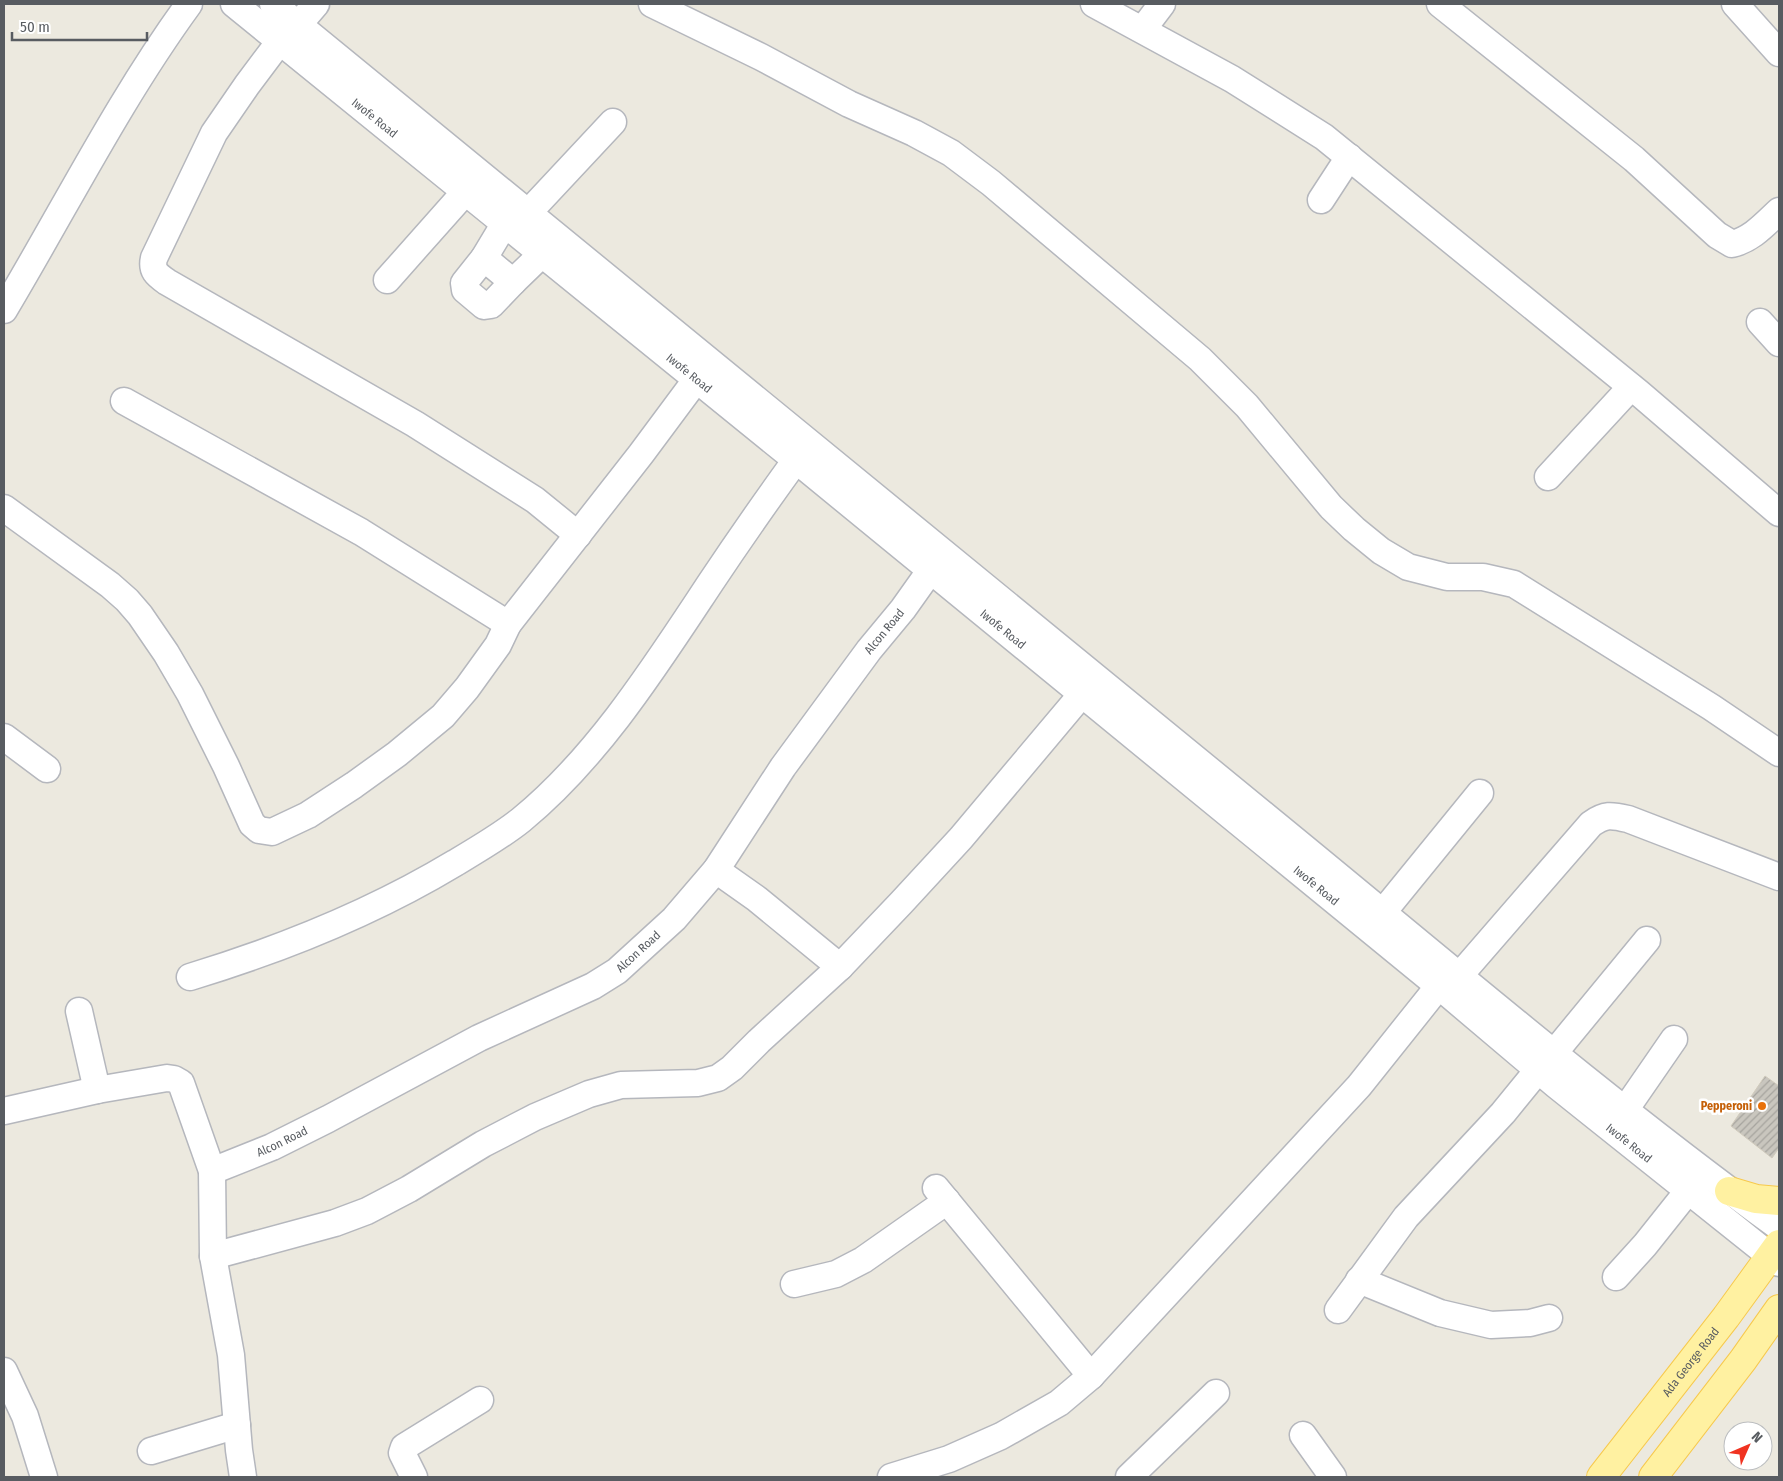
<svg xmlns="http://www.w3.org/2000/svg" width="1783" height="1481" font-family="'Fira Sans Condensed',sans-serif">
<defs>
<pattern id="building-hatch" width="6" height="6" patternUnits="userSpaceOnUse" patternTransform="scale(1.25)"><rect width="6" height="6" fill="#c9c6be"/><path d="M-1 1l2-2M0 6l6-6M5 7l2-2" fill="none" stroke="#a6a49e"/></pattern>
</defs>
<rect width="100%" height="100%" fill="#ece9df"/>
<polygon fill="url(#building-hatch)" stroke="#d1cbbd" points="1765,1076 1779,1086 1779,1148 1772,1158 1731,1126"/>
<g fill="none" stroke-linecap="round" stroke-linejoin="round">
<g stroke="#b5b7bd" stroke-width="29">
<g id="minor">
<path id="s1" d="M 234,4 L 796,460 L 1446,992 L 1556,1085 L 1779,1263"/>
<path d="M 273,4 C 604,276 935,549 1269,819 C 1438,957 1603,1099 1779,1227"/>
<polyline points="652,4 761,57 849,104 914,133 951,153 991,183 1200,359 1247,406 1331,507 1354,529 1381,551 1408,567 1447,577 1483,577 1514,584 1711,707 1779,753"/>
<polyline points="1094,4 1232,79 1324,137 1639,393 1779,513"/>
<path d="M 1440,4 L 1634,159 L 1717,235 L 1732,244 C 1752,239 1764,225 1779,211"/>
<polyline points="1735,4 1779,53"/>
<polyline points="298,25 316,4"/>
<polyline points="1143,29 1162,4"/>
<path d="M 280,41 L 247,85 L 214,133 L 154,258 C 151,271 157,275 167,282 L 415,424 L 535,500 L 578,535"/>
<polyline points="1321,200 1349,157"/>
<polyline points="527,214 613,122"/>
<polyline points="505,223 484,258 513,282 542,254"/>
<polyline points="484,258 464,283 465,290 484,306 491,305 513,282"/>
<polyline points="387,280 466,191"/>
<path d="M 4,310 C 65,208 119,100 189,4"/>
<polyline points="1760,322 1779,343"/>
<polyline points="124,401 361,532 508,624"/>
<polyline points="1548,477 1631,387"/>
<polyline points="4,508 110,585 127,600 140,615 166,653 190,694 226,766 252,824 259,830 272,832 308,815 354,785 397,754 443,716 467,688 498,645 508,624 641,454 696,380"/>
<polyline points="4,737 47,769"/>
<polyline points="716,870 757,899 840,967"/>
<polyline points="1383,912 1480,793"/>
<path d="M 1460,975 L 1591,824 C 1605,814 1611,815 1628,819 L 1779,877"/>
<path d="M 190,977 C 282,949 372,913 455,863 C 477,850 501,836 521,820 C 598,757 656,665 711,582 C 739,540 767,500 796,460"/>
<polyline points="79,1011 97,1090"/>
<polyline points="1554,1053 1647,940"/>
<polyline points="1625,1110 1674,1039"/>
<polyline points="4,1111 97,1090 167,1078 174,1079 181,1083 212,1171 213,1256 231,1355 239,1450 243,1477"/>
<path id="s2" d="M 212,1171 L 272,1147 L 328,1119 L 479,1038 L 593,986 L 617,971 L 674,919 L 716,870 L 783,767 L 869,650 L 903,609 L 930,571"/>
<polyline points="936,1188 1091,1376"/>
<polyline points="213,1256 335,1223 367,1211 409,1189 483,1144 535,1117 589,1094 621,1085 698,1083 718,1078 732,1068 759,1041 840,967 901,903 961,838 1082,694"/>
<polyline points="1616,1277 1645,1245 1688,1191"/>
<polyline points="1359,1280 1440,1313 1491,1325 1530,1323 1549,1318"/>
<polyline points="794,1284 836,1274 863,1260 947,1201"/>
<polyline points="1338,1310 1406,1217 1503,1113 1538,1070"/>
<polyline points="4,1371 25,1416 44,1477"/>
<polyline points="1303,1435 1333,1477"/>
<polyline points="151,1451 237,1425"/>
<polyline points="414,1477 402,1453 404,1447 480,1400"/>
<polyline points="891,1477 949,1459 1001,1436 1059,1403 1091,1376 1359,1086 1438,987"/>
<polyline points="1129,1477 1216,1393"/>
</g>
</g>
<g stroke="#f7c94d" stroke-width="30">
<g id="major">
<polyline points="1729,1191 1756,1199 1779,1201"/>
<path id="s3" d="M 1601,1477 L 1726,1317 L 1779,1244"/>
<polyline points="1653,1477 1743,1360 1779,1309"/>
</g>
</g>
<use href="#minor" stroke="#fff" stroke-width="26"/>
<use href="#major" stroke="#fff1a1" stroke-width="28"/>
</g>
<circle fill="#e8710a" stroke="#fff" stroke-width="2" cx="1762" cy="1106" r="5"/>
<g text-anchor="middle" stroke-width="5" stroke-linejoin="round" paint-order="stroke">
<g font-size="12" fill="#585c61" stroke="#fff">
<text dy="4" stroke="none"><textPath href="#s1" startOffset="181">Iwofe Road</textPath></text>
<text dy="4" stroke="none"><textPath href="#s1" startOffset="586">Iwofe Road</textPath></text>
<text dy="4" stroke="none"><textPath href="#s1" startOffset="991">Iwofe Road</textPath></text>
<text dy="4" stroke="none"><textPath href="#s2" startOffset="886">Alcon Road</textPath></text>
<text dy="4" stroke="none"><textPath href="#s1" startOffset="1396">Iwofe Road</textPath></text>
<text dy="4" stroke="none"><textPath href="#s2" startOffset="481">Alcon Road</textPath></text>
<text dy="4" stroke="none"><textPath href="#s2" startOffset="76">Alcon Road</textPath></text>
<text dy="4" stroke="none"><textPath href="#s1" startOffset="1801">Iwofe Road</textPath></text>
<text dy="4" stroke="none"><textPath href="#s3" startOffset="146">Ada George Road</textPath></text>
</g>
<g font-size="12" font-weight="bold" fill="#c56008" stroke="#fff" text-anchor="end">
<text x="1752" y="1110">Pepperoni</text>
</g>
</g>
<rect width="1783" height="1481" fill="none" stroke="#585c61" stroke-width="10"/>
<g transform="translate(1748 1446) rotate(45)"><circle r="24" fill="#ffffff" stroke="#bcbec0"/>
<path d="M0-4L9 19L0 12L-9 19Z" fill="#f03321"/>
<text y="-8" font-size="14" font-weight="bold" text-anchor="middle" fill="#585c61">N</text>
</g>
<path d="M12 32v8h135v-8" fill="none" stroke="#585c61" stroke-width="2.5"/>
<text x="20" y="32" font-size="15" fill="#585c61" stroke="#ffffff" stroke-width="4" paint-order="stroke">50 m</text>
</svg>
